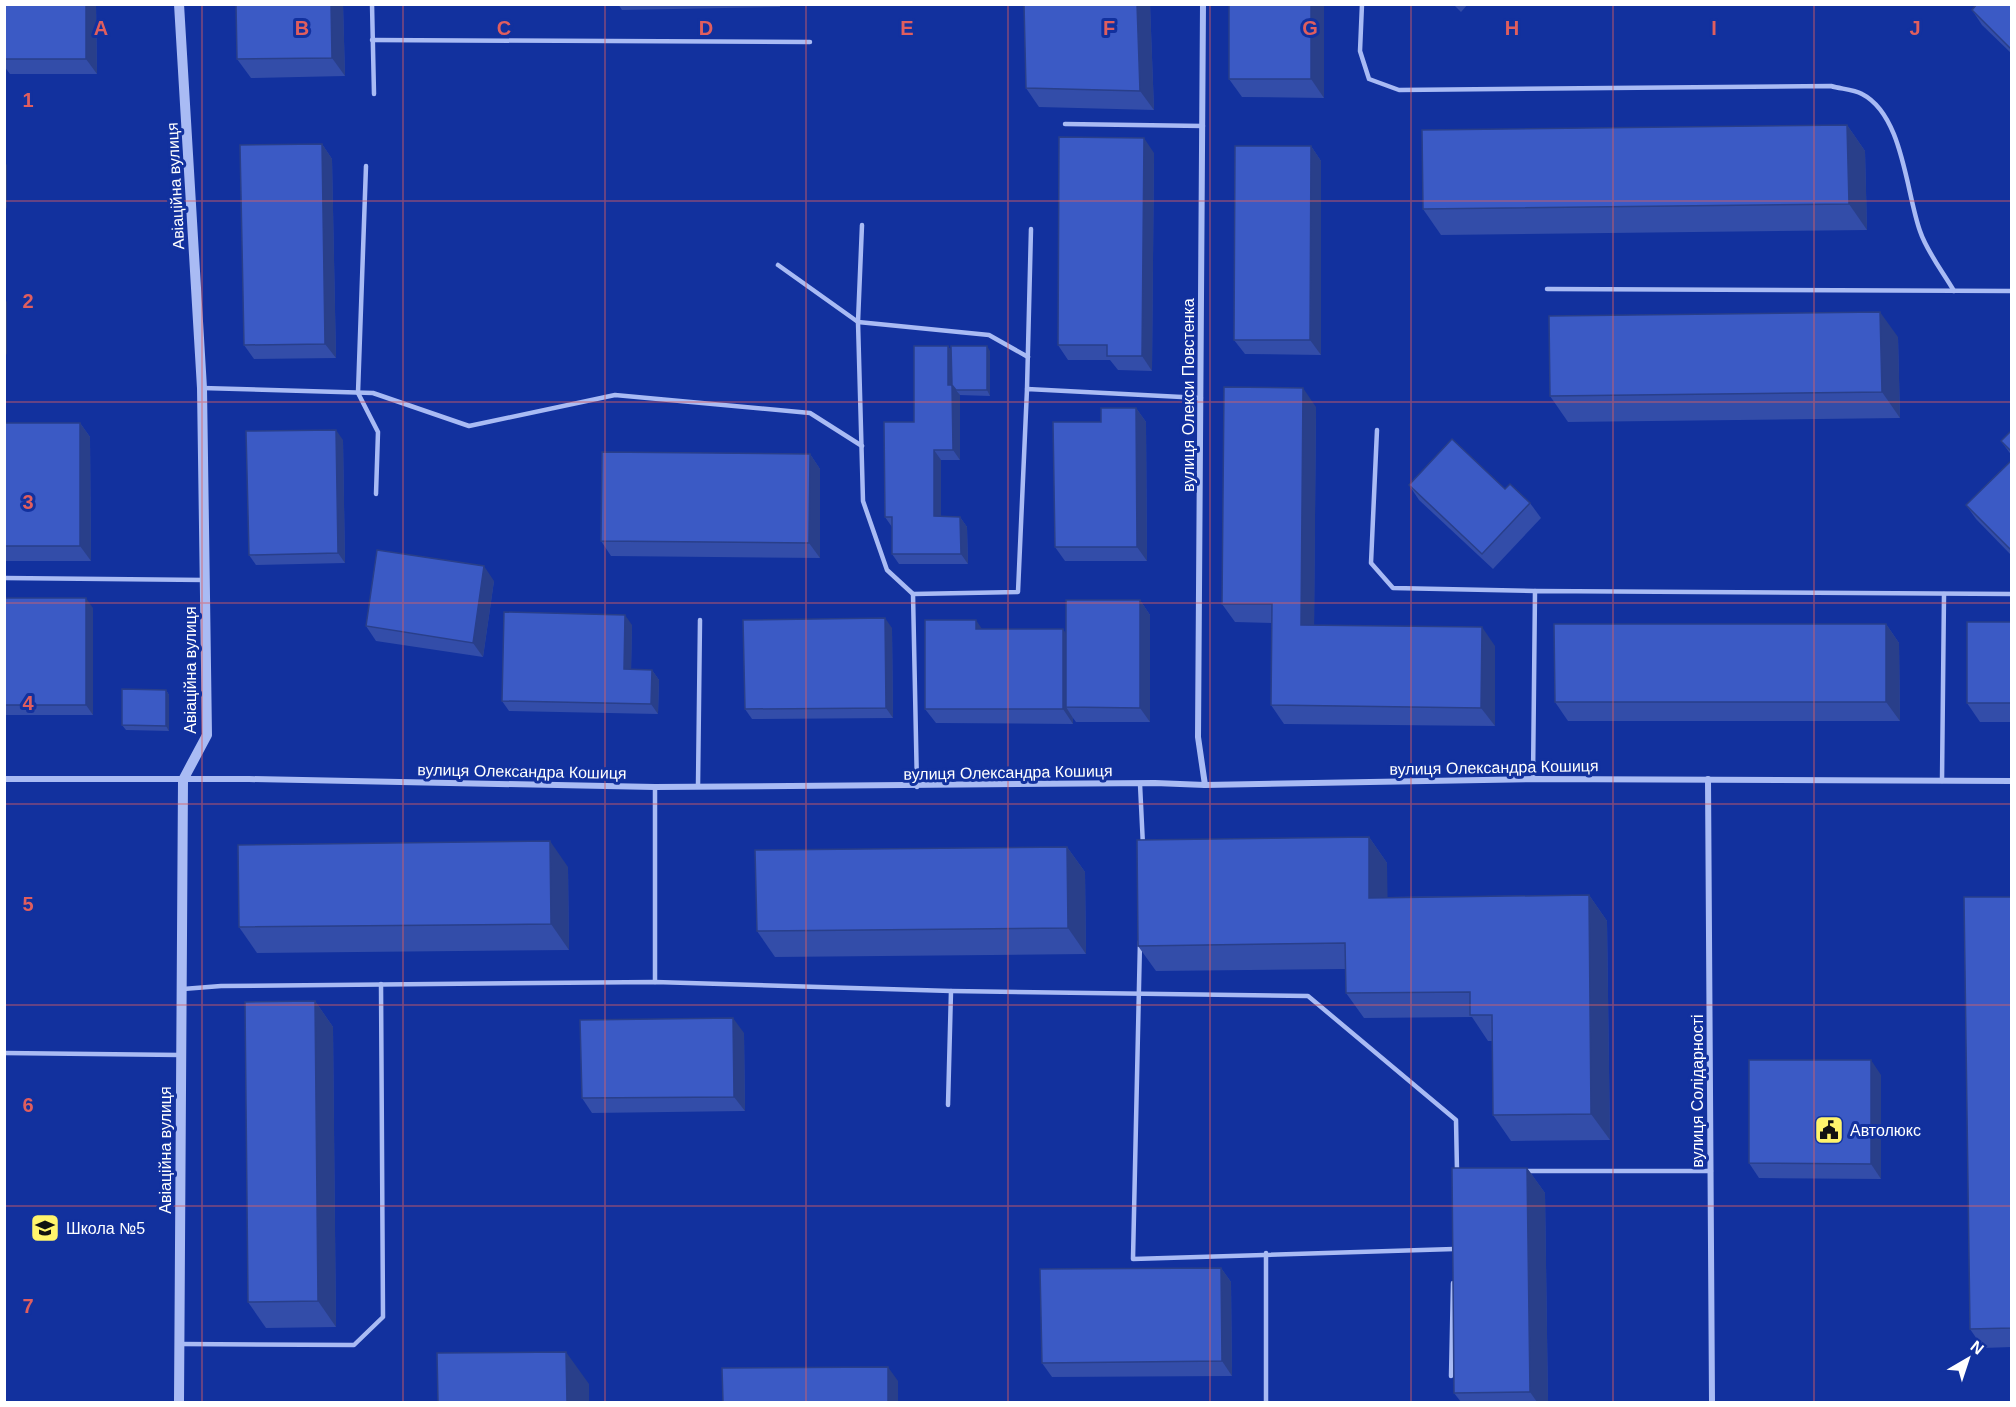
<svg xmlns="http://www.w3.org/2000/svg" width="2016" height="1407" font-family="Helvetica,sans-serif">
<rect width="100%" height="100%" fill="#12319e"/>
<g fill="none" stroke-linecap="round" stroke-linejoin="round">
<g stroke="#a9bbf4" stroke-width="4.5">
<polyline points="372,4 374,94"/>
<path d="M 1362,4 L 1360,51 L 1369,79 L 1399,90 L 1831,86 C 1840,89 1853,89 1862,94 C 1903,115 1906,192 1920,231 C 1927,252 1943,272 1954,291"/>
<polyline points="372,40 810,42"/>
<polyline points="1065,124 1203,126"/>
<polyline points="366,166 358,393 378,432 376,494"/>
<polyline points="862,225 858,322 863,501 887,570 913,594"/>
<polyline points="778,265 858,322 989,335 1028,357"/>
<polyline points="1547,289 2012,291"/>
<polyline points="202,388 373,393 469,426 615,395 810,413 862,446"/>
<polyline points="1027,389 1031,229"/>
<polyline points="1377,430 1371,563 1393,588 1535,591"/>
<polyline points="4,578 205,580"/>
<polyline points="1533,779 1535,591 2012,594"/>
<polyline points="1942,781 1944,594"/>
<polyline points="1140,784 1143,846"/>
<polyline points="698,786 700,620"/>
<polyline points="655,787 655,982"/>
<polyline points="917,787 913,594 1018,592 1027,389 1201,398"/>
<polyline points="1140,941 1133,1259 1454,1249"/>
<polyline points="183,989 221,986 655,982 951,991 1308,996 1456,1120 1457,1171"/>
<polyline points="4,1053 180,1055"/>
<polyline points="948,1105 951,991"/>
<polyline points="1526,1171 1711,1171"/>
<polyline points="1266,1253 1266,1402"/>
<polyline points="180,1344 354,1345 383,1317 381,984"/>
<polyline points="1451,1376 1453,1283"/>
</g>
<g stroke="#a9bbf4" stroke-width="6">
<polyline points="1203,4 1198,737 1205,785"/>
<polyline points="4,779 249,779 655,787 1155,783 1205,785 1533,779 2012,781"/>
<polyline points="1708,779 1712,1402"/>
</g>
<polyline stroke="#a9bbf4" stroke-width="10" points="179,4 202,388 207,735 183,780 179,1402"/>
</g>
<g fill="#334da9">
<polygon points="4,4 96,4 97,74 10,74 4,66"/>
<polygon points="343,4 345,76 251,78 237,59"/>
<polygon points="618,4 780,4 780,7 622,10"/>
<polygon points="1150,4 1154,110 1039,107 1026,88"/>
<polygon points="1324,4 1324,98 1242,97 1229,79"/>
<polygon points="1453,4 1468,4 1461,12"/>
<polygon points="2012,4 2012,54 1982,25 1972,10"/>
<polygon points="1847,125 1865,151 1867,230 1441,235 1423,209"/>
<polygon points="322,144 332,159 336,358 254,359 244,345"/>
<polygon points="1311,146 1321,161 1321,355 1245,354 1234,340"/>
<polygon points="1154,153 1152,371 1118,370 1110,360 1068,360 1058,345"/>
<polygon points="1898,337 1900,418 1568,422 1550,396"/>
<polygon points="948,346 951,351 990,351 990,396 959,395 960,460 941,460 941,517 960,517 967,527 968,564 899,564 892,554 892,527 885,517 914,422"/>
<polygon points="1316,407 1314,625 1495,646 1495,726 1284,724 1271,705 1272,623 1235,622 1222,604"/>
<polygon points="1136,408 1146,422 1147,561 1065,561 1055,547 1101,422"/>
<polygon points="4,423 80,423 90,437 91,561 4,561"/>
<polygon points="2012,430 2012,456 2001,441"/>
<polygon points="343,440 345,563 256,565 249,555"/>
<polygon points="810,454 820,469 820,558 611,556 601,541"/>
<polygon points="2012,460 2012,556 1976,519 1966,505"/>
<polygon points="1409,485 1530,503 1541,518 1493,569 1419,500"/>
<polygon points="494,581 483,657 376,641 366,626"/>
<polygon points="1140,600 1150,615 1150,722 1076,722 1073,718 1073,724 936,723 925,709 983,629 1066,634"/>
<polygon points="93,608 93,715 4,715 4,624"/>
<polygon points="2012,622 2012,722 1980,722 1967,703"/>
<polygon points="1886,624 1899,643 1900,721 1568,721 1555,702"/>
<polygon points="632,625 631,669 652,670 659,680 658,714 509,711 502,701"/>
<polygon points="892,628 893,718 752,719 745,709"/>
<polygon points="166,690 169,695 169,731 126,730 122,725"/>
<polygon points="1369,837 1387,863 1387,897 1589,895 1607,921 1610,1140 1511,1141 1493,1115 1492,1041 1488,1041 1472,1017 1364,1018 1346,993 1345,969 1156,971 1138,946"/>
<polygon points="1067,847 1085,872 1086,954 775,957 757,931"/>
<polygon points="568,867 569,950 257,953 239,927"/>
<polygon points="2012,897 2012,1347 1983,1348 1970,1329"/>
<polygon points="315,1001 333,1027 336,1327 266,1328 248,1302"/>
<polygon points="744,1033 745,1111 592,1113 582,1098"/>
<polygon points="1881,1075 1881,1179 1759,1178 1749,1163"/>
<polygon points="1527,1168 1545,1193 1548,1402 1461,1402 1454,1393"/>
<polygon points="1221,1268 1231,1282 1232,1376 1052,1377 1042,1363"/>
</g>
<g fill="#293f8a">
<polygon points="86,4 96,4 97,74 86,59"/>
<polygon points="331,4 343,4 345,76 332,58"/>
<polygon points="1137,4 1150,4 1154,110 1140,91"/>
<polygon points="1311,4 1324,4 1324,98 1311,79"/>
<polygon points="1847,125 1865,151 1867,230 1849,204"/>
<polygon points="1144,138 1154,153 1152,371 1142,356"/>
<polygon points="322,144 332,159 336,358 325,344"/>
<polygon points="1311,146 1321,161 1321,355 1310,340"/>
<polygon points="4,161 7,165 7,209 4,205"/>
<polygon points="4,298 7,302 7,355 4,351"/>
<polygon points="1880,312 1898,337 1900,418 1882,392"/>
<polygon points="948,346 955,356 955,389 960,395 960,460 953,450 948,385"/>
<polygon points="987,346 990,351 990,396 987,390"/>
<polygon points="1303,388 1316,407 1314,644 1301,625"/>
<polygon points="1136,408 1146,422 1147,561 1137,547"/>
<polygon points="80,423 90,437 91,561 80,546"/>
<polygon points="336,430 343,440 345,563 338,553"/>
<polygon points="934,450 941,460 941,526 934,516"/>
<polygon points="810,454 820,469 820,558 809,543"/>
<polygon points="960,517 967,527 968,564 961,554"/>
<polygon points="484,566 494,581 483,657 473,643"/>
<polygon points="86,598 93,608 93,715 86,705"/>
<polygon points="1140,600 1150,615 1150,722 1140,708"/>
<polygon points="625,615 632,625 631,679 624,669"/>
<polygon points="885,618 892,628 893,718 886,708"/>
<polygon points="976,620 986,635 976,629"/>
<polygon points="1886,624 1899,643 1900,721 1886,702"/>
<polygon points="1482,627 1495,646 1495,726 1481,708"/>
<polygon points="1063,629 1073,644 1066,707 1073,718 1073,724 1063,709"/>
<polygon points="652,670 659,680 658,714 651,704"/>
<polygon points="166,690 169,695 169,731 166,726"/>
<polygon points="1369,837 1387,863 1388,923 1369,898"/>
<polygon points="550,841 568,867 569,950 551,924"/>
<polygon points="1067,847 1085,872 1086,954 1068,928"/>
<polygon points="1589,895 1607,921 1610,1140 1591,1114"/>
<polygon points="315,1001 333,1027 336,1327 318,1301"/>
<polygon points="733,1018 744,1033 745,1111 734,1097"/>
<polygon points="1871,1060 1881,1075 1881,1179 1871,1164"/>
<polygon points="1527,1168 1545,1193 1548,1402 1537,1402 1530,1392"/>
<polygon points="1221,1268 1231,1282 1232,1376 1222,1361"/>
<polygon points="566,1352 589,1384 589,1402 567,1402"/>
<polygon points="888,1367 898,1381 898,1402 888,1402"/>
</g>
<g fill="#3b5ac5" stroke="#293f8a" stroke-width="1.5">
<rect x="4" y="4" width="82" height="55"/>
<polygon points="236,4 331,4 332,58 237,59"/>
<polygon points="1024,4 1137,4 1140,91 1026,88"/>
<rect x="1229" y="4" width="82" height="75"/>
<polygon points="1977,4 2012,4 2012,50 1972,10"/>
<polygon points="1847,125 1849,204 1423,209 1422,130"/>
<polygon points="1059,137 1144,138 1142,356 1107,356 1107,345 1058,345"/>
<polygon points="322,144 325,344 244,345 240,145"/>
<polygon points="1235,146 1311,146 1310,340 1234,340"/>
<polygon points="1880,312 1882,392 1550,396 1549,316"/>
<polygon points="914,346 948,346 948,385 952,385 953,450 934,450 934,516 960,517 961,554 892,554 892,517 885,517 884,422 914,422"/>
<polygon points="951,346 987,346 987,390 956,390 952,385"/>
<polygon points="1224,387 1303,388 1301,625 1482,627 1481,708 1271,705 1272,604 1222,604"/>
<polygon points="1101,408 1136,408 1137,547 1055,547 1053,422 1101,422"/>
<rect x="4" y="423" width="76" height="123"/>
<polygon points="336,430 338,553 249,555 246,431"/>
<polygon points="2012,430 2012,452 2001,441"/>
<polygon points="1452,439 1505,489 1510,484 1530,503 1482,554 1409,485"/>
<polygon points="602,452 810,454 809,543 601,541"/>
<polygon points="2012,460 2012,551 1966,505"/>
<polygon points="377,550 484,566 473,643 366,626"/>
<polygon points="5,598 86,598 86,705 4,705"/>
<polygon points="1066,600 1140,600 1140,708 1066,707"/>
<polygon points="504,612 625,615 624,669 652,670 651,704 502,701"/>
<polygon points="885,618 886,708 745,709 743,620"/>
<polygon points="925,620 976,620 976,629 1063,629 1063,709 925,709"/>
<rect x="1967" y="622" width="45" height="81"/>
<polygon points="1554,624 1886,624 1886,702 1555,702"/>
<polygon points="122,689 166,690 166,726 122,725"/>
<polygon points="1369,837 1369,898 1589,895 1591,1114 1493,1115 1492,1015 1470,1015 1470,992 1346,993 1345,943 1138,946 1137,840"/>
<polygon points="550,841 551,924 239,927 238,845"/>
<polygon points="1067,847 1068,928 757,931 755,850"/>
<polygon points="1964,897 2012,897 2012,1328 1970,1329"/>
<polygon points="315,1001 318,1301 248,1302 245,1002"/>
<polygon points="733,1018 734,1097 582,1098 580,1020"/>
<polygon points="1749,1060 1871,1060 1871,1164 1749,1163"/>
<polygon points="1452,1168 1527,1168 1530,1392 1454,1393"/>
<polygon points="1221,1268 1222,1361 1042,1363 1040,1269"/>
<polygon points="566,1352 567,1402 438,1402 437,1353"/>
<polygon points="888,1367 888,1402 723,1402 722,1368"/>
</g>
<path fill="none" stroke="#e05e5e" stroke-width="1.5" stroke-opacity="0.55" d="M 202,4 L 202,1402M 403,4 L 403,1402M 605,4 L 605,1402M 806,4 L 806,1402M 1008,4 L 1008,1402M 1210,4 L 1210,1402M 1411,4 L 1411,1402M 1613,4 L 1613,1402M 1814,4 L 1814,1402M 4,201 L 2012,201M 4,402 L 2012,402M 4,603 L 2012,603M 4,804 L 2012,804M 4,1005 L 2012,1005M 4,1206 L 2012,1206"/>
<defs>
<g id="civic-square" transform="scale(1.5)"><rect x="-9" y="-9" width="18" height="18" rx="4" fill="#fff46c" stroke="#12319e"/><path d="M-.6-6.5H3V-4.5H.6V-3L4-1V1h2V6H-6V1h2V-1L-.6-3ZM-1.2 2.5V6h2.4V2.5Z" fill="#111"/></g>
<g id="school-square" transform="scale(1.5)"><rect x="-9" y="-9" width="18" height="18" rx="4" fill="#fff46c" stroke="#12319e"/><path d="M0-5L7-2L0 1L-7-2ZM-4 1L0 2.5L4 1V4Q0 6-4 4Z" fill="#111"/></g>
</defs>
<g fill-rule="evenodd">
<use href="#civic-square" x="1829" y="1130"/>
<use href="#school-square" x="45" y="1228"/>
</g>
<g text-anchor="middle" stroke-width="6" stroke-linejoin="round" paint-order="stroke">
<g font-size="16" fill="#fff" stroke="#12319e">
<text transform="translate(175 186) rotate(-93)" y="6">Авіаційна вулиця</text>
<text transform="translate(1188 395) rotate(-90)" y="6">вулиця Олекси Повстенка</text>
<text transform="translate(190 670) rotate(-90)" y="6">Авіаційна вулиця</text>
<text transform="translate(1494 767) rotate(-1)" y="6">вулиця Олександра Кошиця</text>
<text transform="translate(522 771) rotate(1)" y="6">вулиця Олександра Кошиця</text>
<text transform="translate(1008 772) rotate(-1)" y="6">вулиця Олександра Кошиця</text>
<text transform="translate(1697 1091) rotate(-90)" y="6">вулиця Солідарності</text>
<text transform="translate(165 1150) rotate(-90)" y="6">Авіаційна вулиця</text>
</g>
<g font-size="16" fill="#fff" stroke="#12319e" text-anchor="start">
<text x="1850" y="1136">Автолюкс</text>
<text x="66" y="1234">Школа №5</text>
</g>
</g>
<g font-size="20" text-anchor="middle" font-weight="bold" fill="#e05e5e" stroke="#12319e" stroke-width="6" stroke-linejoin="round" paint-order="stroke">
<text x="101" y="35">A</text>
<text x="302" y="35">B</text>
<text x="504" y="35">C</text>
<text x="706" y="35">D</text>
<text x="907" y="35">E</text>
<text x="1109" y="35">F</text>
<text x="1310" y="35">G</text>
<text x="1512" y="35">H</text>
<text x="1714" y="35">I</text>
<text x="1915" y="35">J</text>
<text x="28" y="107">1</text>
<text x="28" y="308">2</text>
<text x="28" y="509">3</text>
<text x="28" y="710">4</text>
<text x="28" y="911">5</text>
<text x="28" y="1112">6</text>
<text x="28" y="1313">7</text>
</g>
<rect width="2016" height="1407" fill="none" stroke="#ffffff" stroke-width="12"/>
<g transform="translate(1968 1359) rotate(39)" stroke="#12319e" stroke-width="4.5" paint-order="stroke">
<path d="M0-4.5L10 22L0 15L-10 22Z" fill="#ffffff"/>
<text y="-9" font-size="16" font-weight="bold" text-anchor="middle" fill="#ffffff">N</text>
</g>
</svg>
